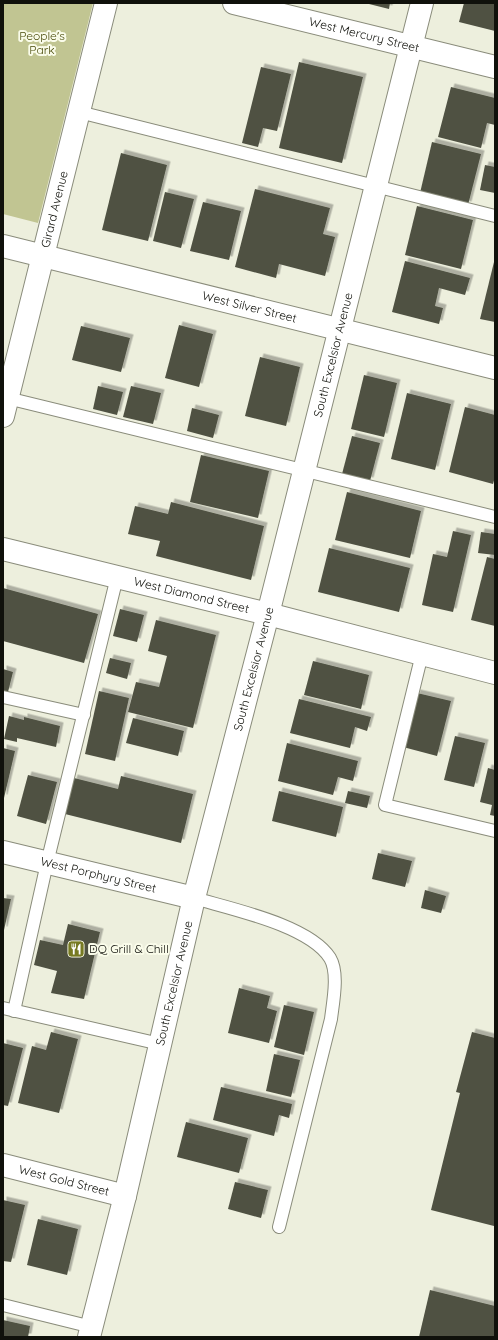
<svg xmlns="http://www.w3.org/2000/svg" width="498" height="1340" font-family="Quicksand,sans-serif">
<defs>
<filter id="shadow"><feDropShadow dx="3.5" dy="-3.5" stdDeviation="0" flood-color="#0004"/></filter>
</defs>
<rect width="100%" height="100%" fill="#edefdd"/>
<polygon fill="#c1c592" points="3,3 93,3 38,223 3,214"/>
<g fill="#4f5142" filter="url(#shadow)">
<polygon points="365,3 390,3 389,9"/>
<polygon points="464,3 495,3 495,31 459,22"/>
<polygon points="299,62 363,77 342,163 279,148"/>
<polygon points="261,67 291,74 277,131 263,128 258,147 242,143"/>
<polygon points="451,87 495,98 495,125 487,123 481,148 438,137"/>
<polygon points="432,142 481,154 468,205 420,193"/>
<polygon points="121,153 167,165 148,241 102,230"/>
<polygon points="485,165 495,167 495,193 480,190"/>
<polygon points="255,189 330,208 323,234 335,237 325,276 279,264 276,278 235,267"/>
<polygon points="165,192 194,199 181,248 153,241"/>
<polygon points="203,202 241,211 229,260 190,251"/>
<polygon points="417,206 473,220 461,269 405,255"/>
<polygon points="405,261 470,278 465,295 439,288 435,306 443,308 439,324 392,312"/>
<polygon points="494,262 495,263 495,322 480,319"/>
<polygon points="179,325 213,334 199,387 165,378"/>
<polygon points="81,326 130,338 121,372 72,360"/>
<polygon points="260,357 300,367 286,426 245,416"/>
<polygon points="364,375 397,383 384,437 351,429"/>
<polygon points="98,386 123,392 117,415 93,409"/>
<polygon points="131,386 161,393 153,424 123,417"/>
<polygon points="407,393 451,404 435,470 391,459"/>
<polygon points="465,407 495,415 495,477 493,484 449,472"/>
<polygon points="192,408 219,415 213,438 187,431"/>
<polygon points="352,436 380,443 370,481 342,474"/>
<polygon points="201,455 269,471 258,518 190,502"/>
<polygon points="347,492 421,511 410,558 335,540"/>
<polygon points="171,502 264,526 251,580 156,556 160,541 128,534 135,506 168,514"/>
<polygon points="453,531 471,535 453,612 422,605 433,554 447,557"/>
<polygon points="481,532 495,534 495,555 478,553"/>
<polygon points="329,548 410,568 399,612 318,592"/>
<polygon points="487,557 495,559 495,626 471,620"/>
<polygon points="3,588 98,614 84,663 3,641"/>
<polygon points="120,609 144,615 137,642 113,636"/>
<polygon points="156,620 216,635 193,728 128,712 136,682 159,687 167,656 148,651"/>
<polygon points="110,658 131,663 127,679 106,673"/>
<polygon points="313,661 369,675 361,709 304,695"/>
<polygon points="3,669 13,672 8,692 3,691"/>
<polygon points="99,691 129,698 115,761 85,754"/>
<polygon points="417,693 451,701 437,756 403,747"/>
<polygon points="299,699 371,717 367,731 355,727 350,748 290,733"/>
<polygon points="9,716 24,720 24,717 60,726 56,747 17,738 17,742 4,739"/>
<polygon points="133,718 184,731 178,756 126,743"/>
<polygon points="455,736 485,743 474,787 444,780"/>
<polygon points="287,743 358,761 353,781 338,777 333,795 278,781"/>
<polygon points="3,748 15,751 4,798 3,798"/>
<polygon points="488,768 495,770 495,816 490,815 492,805 480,802"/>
<polygon points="28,775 57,782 46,824 17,816"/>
<polygon points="121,776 193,794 181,843 65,814 74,778 118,789"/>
<polygon points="279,791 343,807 336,837 272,821"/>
<polygon points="348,791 370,796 367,808 345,803"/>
<polygon points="378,853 412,861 405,887 372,879"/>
<polygon points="425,890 446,896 441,913 421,908"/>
<polygon points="3,898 11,899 4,930 3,930"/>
<polygon points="68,924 100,932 84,999 51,993 57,971 34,965 40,940 63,945"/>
<polygon points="239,988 270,996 267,1008 277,1011 269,1043 228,1033"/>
<polygon points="284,1005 314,1012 304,1055 274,1047"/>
<polygon points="51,1032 78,1039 59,1113 18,1103 32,1046 46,1050"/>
<polygon points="472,1032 495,1038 494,1226 431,1210 460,1093 456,1092"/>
<polygon points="3,1043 23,1048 8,1106 3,1105"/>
<polygon points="274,1054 300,1060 291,1097 266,1091"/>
<polygon points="221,1087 292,1104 289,1118 279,1115 274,1136 213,1120"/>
<polygon points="186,1122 248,1138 239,1173 177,1157"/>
<polygon points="235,1182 268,1190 261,1218 228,1209"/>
<polygon points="3,1200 25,1205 11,1262 3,1261"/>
<polygon points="38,1219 78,1229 67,1275 27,1265"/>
<polygon points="430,1290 495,1306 495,1337 419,1337"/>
<polygon points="3,1320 30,1326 28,1337 3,1337"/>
</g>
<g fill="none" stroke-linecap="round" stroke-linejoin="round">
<g stroke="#8a8c7b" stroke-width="14">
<g id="lane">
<polyline points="79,112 495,216"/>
<polyline points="3,397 495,517"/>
<polyline points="422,654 385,805 495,831"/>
<polyline points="3,697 84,715"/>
<path d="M 194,898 C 231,909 309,925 330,958 C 339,973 333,1002 331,1019 L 279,1227"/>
<polyline points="3,1008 160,1044"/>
<polyline points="14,1011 47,863 117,577"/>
<polyline points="3,1305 92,1327"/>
</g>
</g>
<g stroke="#8a8c7b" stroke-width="24">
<g id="street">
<path id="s1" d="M 234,3 L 495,67"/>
<path id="s2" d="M 3,246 L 495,368"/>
<path id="s3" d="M 3,416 L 106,3"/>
<path id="s4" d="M 3,549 L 268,614 L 495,673"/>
<path id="s5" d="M 3,852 L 194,898"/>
<path id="s6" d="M 3,1165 L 125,1196"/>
</g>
</g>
<g stroke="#8a8c7b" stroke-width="24">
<g id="secondary">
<path id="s7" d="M 89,1337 L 125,1196 L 194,898 L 268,614 L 422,3"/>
</g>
</g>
<use href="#lane" stroke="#fff" stroke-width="12"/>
<use href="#street" stroke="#fff" stroke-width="22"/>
<use href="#secondary" stroke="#fff" stroke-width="22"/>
</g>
<defs>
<g id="restaurant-square" transform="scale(0.9)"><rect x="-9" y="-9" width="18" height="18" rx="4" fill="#777a23" stroke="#fafcea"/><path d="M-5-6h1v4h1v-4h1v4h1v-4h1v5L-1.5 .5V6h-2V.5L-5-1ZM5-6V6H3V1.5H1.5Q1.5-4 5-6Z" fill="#fff"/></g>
</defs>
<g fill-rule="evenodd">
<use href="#restaurant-square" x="76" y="949"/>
</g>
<g text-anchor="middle" stroke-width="4" stroke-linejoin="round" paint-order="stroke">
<g font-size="12" fill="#10110b" stroke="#fafcea">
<text dy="4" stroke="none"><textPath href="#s1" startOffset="134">West Mercury Street</textPath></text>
<text dy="4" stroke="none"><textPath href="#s3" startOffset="213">Girard Avenue</textPath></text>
<text dy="4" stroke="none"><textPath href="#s2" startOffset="254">West Silver Street</textPath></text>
<text dy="4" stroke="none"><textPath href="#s7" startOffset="1012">South Excelsior Avenue</textPath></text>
<text dy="4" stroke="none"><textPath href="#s4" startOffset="194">West Diamond Street</textPath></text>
<text dy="4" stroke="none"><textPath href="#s7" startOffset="688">South Excelsior Avenue</textPath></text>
<text dy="4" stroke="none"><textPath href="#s5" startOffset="98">West Porphyry Street</textPath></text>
<text dy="4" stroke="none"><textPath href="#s7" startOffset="364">South Excelsior Avenue</textPath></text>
<text dy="4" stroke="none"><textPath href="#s6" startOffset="63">West Gold Street</textPath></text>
</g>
<g font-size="12" fill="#494b0a" stroke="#fafcea">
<text x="42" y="40">People's<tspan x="42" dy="14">Park</tspan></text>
</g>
<g font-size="12" fill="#10110b" stroke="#fafcea" text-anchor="start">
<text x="89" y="953">DQ Grill &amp; Chill</text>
</g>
</g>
<rect width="498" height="1340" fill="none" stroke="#10110b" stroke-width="8"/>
</svg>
